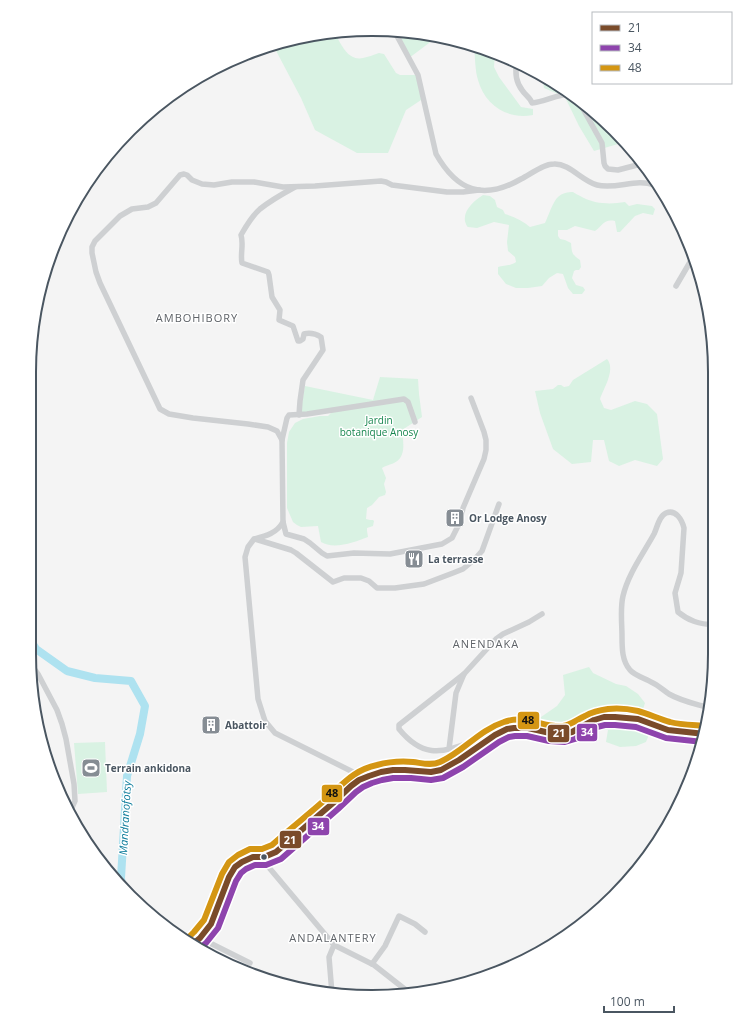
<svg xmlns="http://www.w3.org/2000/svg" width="744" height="1026" font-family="'Open Sans',sans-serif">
<rect width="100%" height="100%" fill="#f4f4f4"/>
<g fill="#d9f2e3">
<polygon points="395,30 437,37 409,58"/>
<path d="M 327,32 L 339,32 L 338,39 C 343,48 350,61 363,58 C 368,57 373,55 379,53 L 384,54 L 396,73 L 400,75 L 418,75 L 424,98 L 406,110 L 388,153 L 357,153 L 315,130 L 301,98 L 273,45 Z"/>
<path d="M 474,45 L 495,54 L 494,67 L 499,77 L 521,107 L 533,109 L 533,115 C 507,120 485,105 478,80 C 475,71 475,55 474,45 Z"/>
<polygon points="542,76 581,100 625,142 594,151 579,126 565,97 544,88"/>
<path d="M 573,192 C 581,197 593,203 603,203 C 610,204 618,203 625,202 L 629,206 L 637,204 L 652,206 L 655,209 L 653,215 L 643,213 L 635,216 L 620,232 L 617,232 L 615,221 C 603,219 604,225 595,231 L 575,226 L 567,230 L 558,230 L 558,236 L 560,239 L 565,240 L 571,243 C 572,252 571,254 580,260 L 581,267 L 579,270 L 576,270 L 574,271 L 572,278 L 576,285 L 583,287 L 585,290 L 582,294 L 573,294 L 568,288 L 563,274 L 557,273 L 549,278 L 542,286 L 528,288 L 516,288 L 506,284 L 498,274 L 498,267 C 504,265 511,266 516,262 L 515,257 L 508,251 L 507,242 L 509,225 L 494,222 L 477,228 L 468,227 C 467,227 465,222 465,221 C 463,210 475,200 483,195 L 490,196 L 495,200 L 497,207 L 503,210 L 505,214 C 514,217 523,221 530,227 L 545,223 C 548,217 553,201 558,197 C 562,193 568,192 573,192 Z"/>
<path d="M 607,359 C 616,369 604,388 600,399 L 604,408 L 611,410 L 635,401 L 647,404 L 657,414 L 663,459 L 657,466 L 635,460 L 619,466 L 609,461 L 604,440 L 593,440 L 591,462 L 572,464 L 553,449 L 540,413 L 535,391 L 553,389 L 558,385 L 561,385 L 564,387 L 569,386 L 573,380 Z"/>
<path d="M 380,377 L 418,379 L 419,394 L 422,417 L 402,430 C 403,441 407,457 394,463 C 389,465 387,465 382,468 L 386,478 L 384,484 L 386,492 L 385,495 L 379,497 L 372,505 L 367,508 L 366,519 L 370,520 L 373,520 L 374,521 L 373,526 L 367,528 L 367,531 L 368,537 C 355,542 334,550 321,542 L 318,526 L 301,527 L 297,525 L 293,522 L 287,508 L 287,443 L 289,432 L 295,423 L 303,419 L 320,416 L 328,416 L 334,410 L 300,413 L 305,386 L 373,400 Z"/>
<polygon points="589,667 593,673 616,684 626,686 638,694 645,703 640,718 615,715 562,734 528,726 557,706 565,695 563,675"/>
<path d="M 615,722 C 629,722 636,722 647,732 L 648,737 L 646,742 L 636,746 L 620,747 L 606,742 L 608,730 L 600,729 L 599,724 Z"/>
<polygon points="105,742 107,792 78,794 74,743"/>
</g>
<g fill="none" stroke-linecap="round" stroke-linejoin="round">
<polyline stroke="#aee2f0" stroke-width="8" points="29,638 36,649 67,671 95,678 131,681 145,706 140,734 127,776 121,878 122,885"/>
<g stroke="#ced0d2" stroke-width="5.5">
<path d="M 395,30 L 397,36 L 418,75 L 436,154 C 457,191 483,201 521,179 C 531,174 543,164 554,164 C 569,163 582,181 597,185 C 616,190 636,178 654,185"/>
<path d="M 517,62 C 515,71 516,82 522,90 C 525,95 530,97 532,103 C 545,102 557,94 571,94"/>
<polyline points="575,97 577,98 602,143 604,163 605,166 608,169 618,170 641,164"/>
<path d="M 295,187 C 284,193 270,201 260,209 C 252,216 246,226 241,235 C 244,244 240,254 242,263 L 268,272 L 269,275 L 272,297 L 280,310 L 279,320 L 293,326 L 298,341 L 300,341 L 303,339 L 304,334 C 311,332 316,334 321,337 L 323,350 L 303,380 L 300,401 L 299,415"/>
<polyline points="676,286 693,257"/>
<polyline points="415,422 408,402 404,399 307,414 289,415 287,418 282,440 283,522 286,534 304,539 310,543 322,553 327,556 354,553 390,554 442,544 452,538 460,522 463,508 484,459 486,450 486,440 484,432 471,398"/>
<polyline points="282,440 277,431 268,427 248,424 193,418 169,414 160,409 100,283 96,272 92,253 92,247 95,241 120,216 132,209 148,207 156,203 180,175 184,174 187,175 192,180 202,184 214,185 232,182 254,182 283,187 315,186 381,181 386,182 392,185 447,192 463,192 479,190"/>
<path d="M 283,522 C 277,533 266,536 254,539 L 248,547 L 245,557 L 258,699 L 265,721 L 275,733 L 353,772 L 362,779"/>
<polyline points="255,539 291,550 296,553 333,582 344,578 361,578 369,581 377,588 395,588 424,584 453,573 463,569 475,559 482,551 499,504"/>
<polyline points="30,663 38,674 57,710 62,724 66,739 74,784 75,801 71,810"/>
<path d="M 464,674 L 399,725 L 399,729 C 421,756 440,755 470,742 C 478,739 485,734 494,735"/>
<path d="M 709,708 C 696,704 681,701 669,694 C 663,690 658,685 651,682 C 646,679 634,675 630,670 C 622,661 622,648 622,636 C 622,624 620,608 623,596 C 628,574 643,554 654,534 C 657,528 659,516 666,513 C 676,509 682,520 684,528 L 681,573 L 675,593 L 678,612 C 689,621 699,624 714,625"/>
<polyline points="449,749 456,693 464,674 496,639 503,634 529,622 542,614"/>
<polyline points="264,857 266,864 334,945 374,965 411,994"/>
<polyline points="200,938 250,963"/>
<polyline points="372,964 385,946 399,916 415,924 425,932"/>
<polyline points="332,994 329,957 334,945"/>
</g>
<path stroke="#caced1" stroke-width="8" d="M 193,944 L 200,938 L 211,924 L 229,877 L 235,867 L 242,862 L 253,857 L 264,857 L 276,852 C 295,836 314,819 333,803 C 343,794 351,784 363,778 C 378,771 395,769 411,770 C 419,770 429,773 438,771 C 446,769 452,764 459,760 C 473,750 492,734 507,729 C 526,723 545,735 564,734 C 575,733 584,724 594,720 C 606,715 624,717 636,719 C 641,720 646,723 650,724 C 656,726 662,727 668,730 L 705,734"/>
<g stroke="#fff" stroke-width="9">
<polyline id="bus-1" points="193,944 200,938 211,924 229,877 235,867 242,862 253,857 264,857 276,852 333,803 351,786 359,780 369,776 381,772 393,770 405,770 431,772 441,770 459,760 495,735 507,729 514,728 528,728 550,733 564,734 572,732 594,720 604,717 615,717 638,719 668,730 705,734"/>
</g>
<g stroke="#fff" stroke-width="9">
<polyline id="bus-2" points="200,948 206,943 218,928 236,881 241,873 246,869 255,865 266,865 281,859 338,809 356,792 363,787 372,783 382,780 393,778 411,778 431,780 443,778 463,767 499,742 509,737 515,736 527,736 549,741 565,742 575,739 597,727 605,725 615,725 636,727 666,738 703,742"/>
</g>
<g stroke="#fff" stroke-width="9">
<path id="bus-3" d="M 188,938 L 194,932 L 204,920 L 222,874 L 229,862 L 238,855 L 250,849 L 262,849 L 272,845 C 290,829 309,814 327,798 C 344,783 354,770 377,765 C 388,762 401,761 413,762 C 422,763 431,766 440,762 C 463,752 479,730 504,722 C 526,714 543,728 563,726 C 571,725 578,719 585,716 C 592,712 600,710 608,709 C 618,708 629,709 638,711 C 649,714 659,719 670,722 C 680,725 695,725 706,726"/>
</g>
<use href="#bus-1" stroke="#7a4b2a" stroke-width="6"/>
<use href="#bus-2" stroke="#8e44ad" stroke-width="6"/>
<use href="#bus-3" stroke="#d49613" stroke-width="6"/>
</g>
<defs>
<g id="building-square" transform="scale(1)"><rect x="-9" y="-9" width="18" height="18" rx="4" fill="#868d94" stroke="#fff"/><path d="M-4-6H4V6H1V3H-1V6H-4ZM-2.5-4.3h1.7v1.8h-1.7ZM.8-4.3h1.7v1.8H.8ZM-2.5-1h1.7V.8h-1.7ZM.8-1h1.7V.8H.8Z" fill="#fff"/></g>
<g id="restaurant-square" transform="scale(1)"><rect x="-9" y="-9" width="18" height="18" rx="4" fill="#868d94" stroke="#fff"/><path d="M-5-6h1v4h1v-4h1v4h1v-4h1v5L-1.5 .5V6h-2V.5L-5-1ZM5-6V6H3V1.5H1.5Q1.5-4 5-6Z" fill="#fff"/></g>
<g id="stadium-square" transform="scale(1)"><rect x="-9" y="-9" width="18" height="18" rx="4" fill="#868d94" stroke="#fff"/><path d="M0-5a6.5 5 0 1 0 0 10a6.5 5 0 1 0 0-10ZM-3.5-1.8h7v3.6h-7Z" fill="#fff"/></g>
</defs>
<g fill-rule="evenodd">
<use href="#building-square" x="455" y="518"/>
<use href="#restaurant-square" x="414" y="559"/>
<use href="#building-square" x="211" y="725"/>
<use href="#stadium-square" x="91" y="768"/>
</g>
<circle fill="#4a5661" stroke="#fff" stroke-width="1.5" cx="264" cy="857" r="3.5"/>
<g text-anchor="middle" stroke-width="3" stroke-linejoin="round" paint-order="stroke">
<g font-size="10" fill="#17864f" stroke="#fff">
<text x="379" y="424">Jardin<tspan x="379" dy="12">botanique Anosy</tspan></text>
</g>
<g font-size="10" font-weight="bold" fill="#4a5661" stroke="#fff" text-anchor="start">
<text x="469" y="522">Or Lodge Anosy</text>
<text x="428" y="563">La terrasse</text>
<text x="225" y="729">Abattoir</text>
<text x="105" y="772">Terrain ankidona</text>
</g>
<g font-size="11" letter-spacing="1" fill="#5f6368" stroke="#fff">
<text x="197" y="322">AMBOHIBORY</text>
<text x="486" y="648">ANENDAKA</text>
<text x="333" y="942">ANDALANTERY</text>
</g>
<g font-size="11" font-style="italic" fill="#0c7c9b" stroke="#fff">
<text transform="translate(125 818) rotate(-87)" y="4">Mandranofotsy</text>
</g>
</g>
<path d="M0 0H744V1026H0ZM372 36H372A336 336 0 0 1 708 372V654A336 336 0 0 1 372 990H372A336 336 0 0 1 36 654V372A336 336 0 0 1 372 36Z" fill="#fff" fill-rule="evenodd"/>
<path fill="none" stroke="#4a5661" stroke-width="2" d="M372 36H372A336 336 0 0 1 708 372V654A336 336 0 0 1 372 990H372A336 336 0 0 1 36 654V372A336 336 0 0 1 372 36Z"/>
<g stroke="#fff" stroke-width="1.5">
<rect x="517" y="711" width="23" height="19" rx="4" fill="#d49613"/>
<rect x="576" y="723" width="22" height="19" rx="4" fill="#8e44ad"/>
<rect x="547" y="724" width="23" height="19" rx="4" fill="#7a4b2a"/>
<rect x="321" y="784" width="22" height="19" rx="4" fill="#d49613"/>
<rect x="307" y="817" width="23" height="19" rx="4" fill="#8e44ad"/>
<rect x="279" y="830" width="23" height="19" rx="4" fill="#7a4b2a"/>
</g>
<g font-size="11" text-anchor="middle" font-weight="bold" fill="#fff">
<text x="587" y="736">34</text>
<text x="559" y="737">21</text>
<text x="318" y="830">34</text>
<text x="290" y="844">21</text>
</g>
<g font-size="11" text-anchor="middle" font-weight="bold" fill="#111">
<text x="528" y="724">48</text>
<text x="332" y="797">48</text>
</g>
<rect x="592" y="12" width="140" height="72" fill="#ffffff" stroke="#b7bbc0"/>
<rect x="600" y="25" width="20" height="6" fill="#7a4b2a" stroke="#b7bbc0"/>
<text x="628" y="32" font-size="12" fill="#4a5661">21</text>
<rect x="600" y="45" width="20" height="6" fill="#8e44ad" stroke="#b7bbc0"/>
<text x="628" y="52" font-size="12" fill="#4a5661">34</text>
<rect x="600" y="65" width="20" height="6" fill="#d49613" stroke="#b7bbc0"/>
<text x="628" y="72" font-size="12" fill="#4a5661">48</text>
<path d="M604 1006v6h70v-6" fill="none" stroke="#4a5661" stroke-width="2"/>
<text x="610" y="1006" font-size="12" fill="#4a5661" stroke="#ffffff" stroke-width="3" paint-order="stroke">100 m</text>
</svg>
